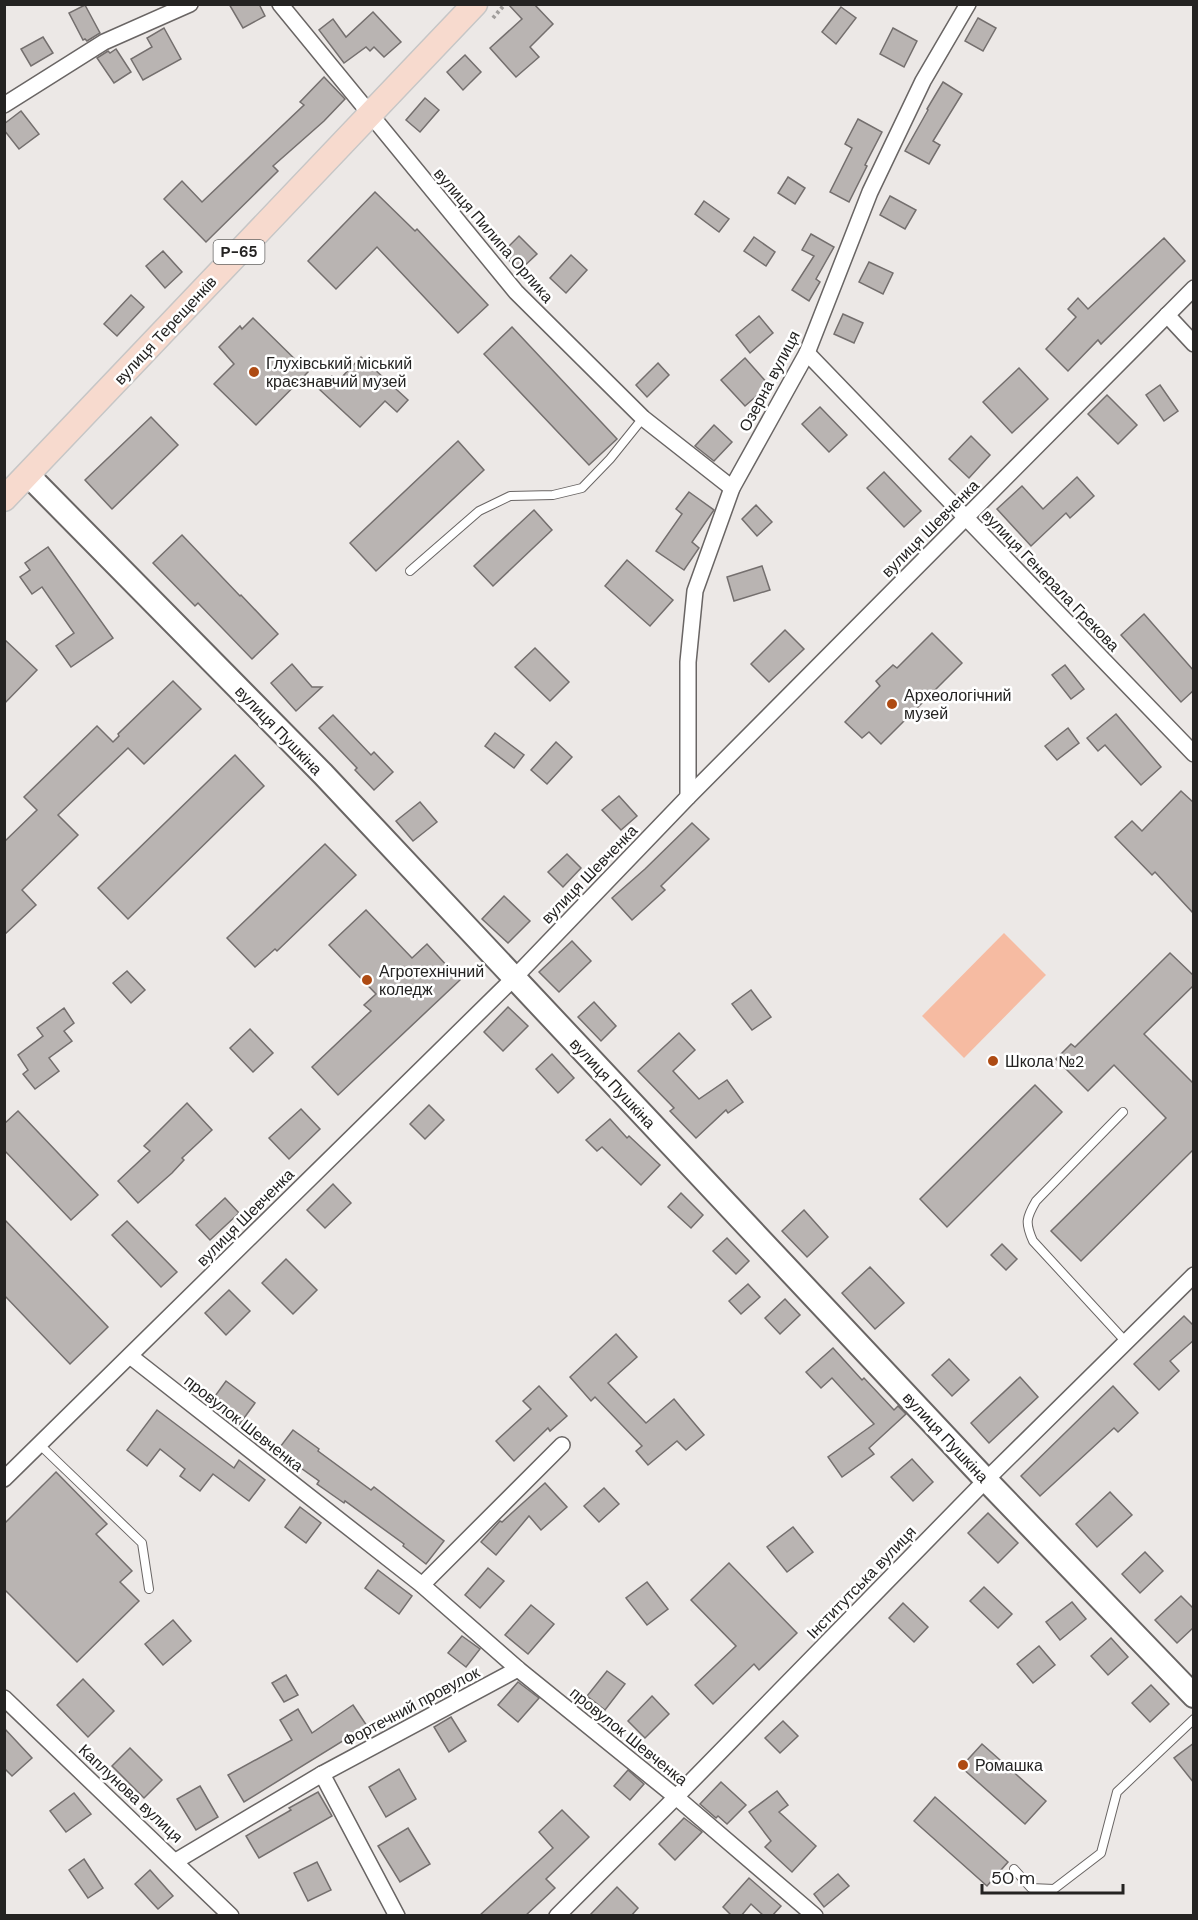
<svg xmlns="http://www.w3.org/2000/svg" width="1198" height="1920" font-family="'DM Sans',sans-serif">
<rect width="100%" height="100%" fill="#ece8e6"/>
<polygon fill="#f6bba2" points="1004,933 1046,975 964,1058 922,1016"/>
<g fill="#b9b4b2" stroke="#746f6e" stroke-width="1.5">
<polygon points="229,4 259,4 265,16 243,28"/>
<polygon points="508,4 534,4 553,24 530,47 539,57 516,77 490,48 522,19"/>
<polygon points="85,5 100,33 87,41 85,39 83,40 69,13"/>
<polygon points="841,7 856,18 836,44 822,32"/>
<polygon points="373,12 401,42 384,57 374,47 370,51 366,47 344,63 319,30 333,19 346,37"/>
<polygon points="978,18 996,28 983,51 965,41"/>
<polygon points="164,28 181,59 143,80 131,59 152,47 147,38"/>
<polygon points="893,28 917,41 904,67 880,54"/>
<polygon points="43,37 53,53 31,66 21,49"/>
<polygon points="116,49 131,72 114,83 97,58 108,51 110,53"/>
<polygon points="465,55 481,72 463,90 447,72"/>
<polygon points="324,77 345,99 324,121 273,166 278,171 206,242 164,199 182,181 202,202 304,105 300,102"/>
<polygon points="943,82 962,94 933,141 940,145 929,164 905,151 928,110 927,109"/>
<polygon points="425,98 439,110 420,132 406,120"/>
<polygon points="21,111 39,134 19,149 4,130 4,124"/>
<polygon points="858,119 882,132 865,165 867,166 849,202 830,192 852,148 845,144"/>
<polygon points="788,177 805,188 795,204 778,193"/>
<polygon points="375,192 415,231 417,229 488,305 458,333 377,247 336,289 308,261"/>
<polygon points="890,196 916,210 905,229 880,215"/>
<polygon points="704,201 729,219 719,232 695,214"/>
<polygon points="811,234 834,247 816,279 820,282 809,301 792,290 814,256 802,250"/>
<polygon points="519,236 537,254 519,271 502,253"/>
<polygon points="754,237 775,252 766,266 744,251"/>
<polygon points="1164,238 1185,261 1101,344 1098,340 1068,371 1046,349 1076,317 1068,309 1078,298 1088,309"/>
<polygon points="163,251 182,272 165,288 146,266"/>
<polygon points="571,255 587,270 566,293 550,278"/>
<polygon points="869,262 893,273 883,294 859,282"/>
<polygon points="131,295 144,307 117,336 104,324"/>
<polygon points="843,314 863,323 854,343 834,334"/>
<polygon points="759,316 773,333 750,353 736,335"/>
<polygon points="253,318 308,372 256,425 214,384 234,364 219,347 240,326 242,329"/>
<polygon points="512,327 617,439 589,465 484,354"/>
<polygon points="361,357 408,400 397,412 385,401 360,427 319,389 332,376 338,381"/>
<polygon points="745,358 769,385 745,406 721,380"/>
<polygon points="658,363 669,375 647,397 636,385"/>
<polygon points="1019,368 1048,399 1012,433 983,402"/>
<polygon points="1160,385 1178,411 1164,421 1146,395"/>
<polygon points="1107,395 1137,425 1118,444 1088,414"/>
<polygon points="820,407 847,435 829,452 802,424"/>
<polygon points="151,417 178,445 112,509 85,480"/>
<polygon points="714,425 732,442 714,461 695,446"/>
<polygon points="971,436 990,455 969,478 949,459"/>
<polygon points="458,441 484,470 376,571 350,543"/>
<polygon points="884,472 921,511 904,527 867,488"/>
<polygon points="1077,477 1094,496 1070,518 1066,513 1031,546 997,509 1022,486 1043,509"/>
<polygon points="689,492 714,510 692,542 699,548 684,570 656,551 682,514 676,509"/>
<polygon points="756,505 772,522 757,536 742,519"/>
<polygon points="534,510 552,530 493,586 474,566"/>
<polygon points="182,535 240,596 241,595 278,634 252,659 198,603 195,606 153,563"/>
<polygon points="48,547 113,638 71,667 56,646 74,633 42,587 32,594 20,577 30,570 25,563"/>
<polygon points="627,560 673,600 650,626 605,586"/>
<polygon points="762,566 770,590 734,601 727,577"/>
<polygon points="1144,614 1194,671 1194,690 1181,702 1121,635"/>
<polygon points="785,630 804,649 769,682 751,664"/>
<polygon points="932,633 962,663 881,744 869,732 862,738 845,722 880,686 876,681 893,665 897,668"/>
<polygon points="4,639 37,670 4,704"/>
<polygon points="535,648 569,682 550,701 515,667"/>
<polygon points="292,664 312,687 322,687 296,711 271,683"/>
<polygon points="1065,665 1084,689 1071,699 1052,675"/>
<polygon points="173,681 201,709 144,764 128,748 58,815 78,835 22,890 36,905 4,935 4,842 37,810 24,797 97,726 113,742 119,736 118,734"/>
<polygon points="1116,714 1161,767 1141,785 1105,745 1098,751 1087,738"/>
<polygon points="333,715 371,755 374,752 393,772 374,790 355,770 357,768 319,728"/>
<polygon points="1068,728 1079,743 1057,760 1045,746"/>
<polygon points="495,733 524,755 514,768 485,746"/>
<polygon points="556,742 572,757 547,784 531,770"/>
<polygon points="235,755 264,786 128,919 98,888"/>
<polygon points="1181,791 1194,803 1194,914 1155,872 1152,875 1115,837 1132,821 1142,831"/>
<polygon points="619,796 637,816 621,830 602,810"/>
<polygon points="420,802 437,822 413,841 396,821"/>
<polygon points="692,823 709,839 661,886 665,890 632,920 612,898 645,869"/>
<polygon points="325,844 356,875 277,951 275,949 255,967 227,938"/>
<polygon points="567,854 581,868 563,887 548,872"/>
<polygon points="504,896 530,921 508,943 482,919"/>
<polygon points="366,910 412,958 427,944 460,980 338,1095 312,1067 371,1011 364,1005 376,994 329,945"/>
<polygon points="572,941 591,961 559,992 539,972"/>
<polygon points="1170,953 1194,976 1194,985 1144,1034 1194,1084 1194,1149 1081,1261 1051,1231 1166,1118 1114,1065 1088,1091 1056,1059 1071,1044 1075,1047"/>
<polygon points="127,971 145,990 131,1003 113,983"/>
<polygon points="751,990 771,1017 752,1030 732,1004"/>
<polygon points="594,1002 616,1026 601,1041 578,1017"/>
<polygon points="508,1007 528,1026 503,1051 484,1032"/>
<polygon points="64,1008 74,1023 64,1031 72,1041 49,1058 59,1071 35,1089 23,1074 28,1070 18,1055 43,1036 37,1028"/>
<polygon points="250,1029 273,1053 253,1072 230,1048"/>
<polygon points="679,1033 695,1050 673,1071 699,1099 727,1080 743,1102 728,1113 726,1110 696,1138 670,1111 674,1108 638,1071"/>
<polygon points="552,1054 574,1078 558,1093 536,1069"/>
<polygon points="1035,1085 1062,1112 947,1227 920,1199"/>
<polygon points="187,1103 212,1130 182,1158 184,1160 172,1173 138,1203 118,1181 150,1151 144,1146"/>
<polygon points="429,1105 444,1120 425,1139 410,1124"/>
<polygon points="301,1109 320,1129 289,1159 269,1138"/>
<polygon points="18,1111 98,1195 71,1220 4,1150 4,1124"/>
<polygon points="610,1119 627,1138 629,1136 660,1165 641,1185 602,1147 597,1151 586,1140"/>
<polygon points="333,1184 351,1203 325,1228 307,1210"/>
<polygon points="681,1193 703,1215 691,1228 668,1207"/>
<polygon points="225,1198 239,1213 210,1240 196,1225"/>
<polygon points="804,1210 828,1237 807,1257 782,1231"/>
<polygon points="4,1219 108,1327 70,1364 4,1295"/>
<polygon points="127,1221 177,1272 161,1287 112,1235"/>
<polygon points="727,1238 749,1261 736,1274 713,1251"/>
<polygon points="1002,1244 1017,1259 1006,1270 991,1255"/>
<polygon points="286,1259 317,1290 293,1314 262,1283"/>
<polygon points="870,1267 904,1303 875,1329 842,1293"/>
<polygon points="748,1284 760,1297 741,1314 729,1301"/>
<polygon points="229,1290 250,1311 226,1335 205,1313"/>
<polygon points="785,1299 800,1315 780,1334 765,1318"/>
<polygon points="1184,1316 1194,1326 1194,1340 1170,1361 1179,1371 1159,1390 1134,1364"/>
<polygon points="616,1334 637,1357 608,1383 646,1423 674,1399 704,1435 686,1450 677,1441 648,1465 636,1451 642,1446 595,1397 591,1401 570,1377"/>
<polygon points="833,1348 862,1380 864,1378 894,1410 898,1406 906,1414 869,1448 874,1454 842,1477 828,1457 874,1424 832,1378 821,1388 806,1372"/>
<polygon points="949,1359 969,1380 952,1396 932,1375"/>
<polygon points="1020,1377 1038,1397 989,1443 971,1423"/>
<polygon points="226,1381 255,1403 239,1425 210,1403"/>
<polygon points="539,1386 567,1416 550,1431 548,1428 514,1461 496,1441 531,1409 523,1401"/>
<polygon points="1113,1386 1138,1413 1118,1432 1114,1428 1040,1496 1021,1476"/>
<polygon points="157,1410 234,1468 239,1460 265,1480 249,1501 213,1474 200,1491 180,1476 185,1469 160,1449 147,1466 127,1450"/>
<polygon points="293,1430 319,1449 318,1451 371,1490 374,1487 444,1541 426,1564 403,1546 404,1544 345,1501 344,1503 317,1484 319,1481 277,1451"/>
<polygon points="912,1459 933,1482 913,1501 891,1477"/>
<polygon points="56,1472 107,1524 96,1534 132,1571 120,1582 139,1601 77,1662 4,1589 4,1524"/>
<polygon points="545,1483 567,1507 541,1530 529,1516 496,1555 481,1542 500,1521 502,1522"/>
<polygon points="604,1488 619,1504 599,1522 584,1506"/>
<polygon points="1110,1492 1132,1515 1097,1547 1076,1524"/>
<polygon points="300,1507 321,1523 306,1543 285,1527"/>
<polygon points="988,1513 1018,1543 998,1563 968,1533"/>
<polygon points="793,1527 813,1552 787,1572 767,1547"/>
<polygon points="1145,1552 1163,1571 1140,1593 1122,1574"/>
<polygon points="729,1563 797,1633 759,1670 754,1664 713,1704 695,1685 736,1646 691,1600"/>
<polygon points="488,1568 504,1581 480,1608 465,1595"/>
<polygon points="378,1570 412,1596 399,1614 365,1588"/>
<polygon points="647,1582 668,1609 647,1625 626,1598"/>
<polygon points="984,1587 1012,1614 998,1628 970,1601"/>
<polygon points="1181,1596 1194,1609 1194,1627 1177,1643 1155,1620"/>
<polygon points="1072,1602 1086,1619 1060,1640 1046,1622"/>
<polygon points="903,1603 928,1627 914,1642 889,1618"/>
<polygon points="531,1605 554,1624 528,1654 505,1635"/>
<polygon points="173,1620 191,1641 163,1665 145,1644"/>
<polygon points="462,1636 480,1649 466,1667 448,1653"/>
<polygon points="1111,1638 1128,1657 1108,1675 1091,1656"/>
<polygon points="1039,1646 1055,1665 1033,1683 1017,1664"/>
<polygon points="607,1671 625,1684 605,1710 587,1696"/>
<polygon points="286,1675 298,1695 284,1702 272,1683"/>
<polygon points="83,1679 114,1711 88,1737 57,1705"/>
<polygon points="518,1682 539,1698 518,1722 498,1705"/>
<polygon points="1151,1685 1169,1704 1150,1722 1132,1703"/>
<polygon points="652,1696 669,1714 645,1738 628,1721"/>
<polygon points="353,1705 367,1726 244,1802 228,1775 292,1740 280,1720 298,1709 312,1733"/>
<polygon points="451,1717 466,1741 449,1752 434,1727"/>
<polygon points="783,1721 798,1736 780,1753 765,1738"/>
<polygon points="4,1728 32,1758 12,1776 4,1768"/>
<polygon points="1194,1743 1194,1783 1174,1758"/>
<polygon points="982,1744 1046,1801 1025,1824 961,1767"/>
<polygon points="130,1748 162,1780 144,1798 112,1766"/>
<polygon points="399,1769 416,1799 386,1817 369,1787"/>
<polygon points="628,1770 644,1784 630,1800 614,1786"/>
<polygon points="721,1782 746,1805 727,1824 718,1816 716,1818 700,1804"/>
<polygon points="200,1786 218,1817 196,1830 177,1799"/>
<polygon points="777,1791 788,1805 779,1812 816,1846 792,1872 765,1847 771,1841 749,1812"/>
<polygon points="318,1792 332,1816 259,1858 246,1836 291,1810 289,1808"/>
<polygon points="74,1793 91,1814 66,1832 50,1811"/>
<polygon points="935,1797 1008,1862 987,1886 914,1821"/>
<polygon points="562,1810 589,1837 546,1879 555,1888 525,1916 479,1916 553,1848 539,1832"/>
<polygon points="684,1818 702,1832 675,1860 659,1844"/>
<polygon points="408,1828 430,1864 400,1882 378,1846"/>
<polygon points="84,1859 103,1888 88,1898 69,1870"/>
<polygon points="317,1862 331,1890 308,1901 294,1873"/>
<polygon points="150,1870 173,1896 158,1909 135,1884"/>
<polygon points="838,1874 849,1886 824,1907 814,1894"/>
<polygon points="749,1878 781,1906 772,1916 764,1916 751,1904 741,1916 732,1916 723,1907"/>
<polygon points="617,1887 638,1908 631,1916 589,1916"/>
</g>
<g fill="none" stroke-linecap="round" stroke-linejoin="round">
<g stroke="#696564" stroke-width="10">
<g id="lane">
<polyline points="410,571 479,511 510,496 553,495 582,488 610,459 643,418"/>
<path d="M 1123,1112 L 1036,1201 C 1026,1218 1025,1223 1033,1241 L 1126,1342"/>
<polyline points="40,1445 142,1543 149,1589"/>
<polyline points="1014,1869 1031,1888 1054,1889 1101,1853 1117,1792 1194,1719"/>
</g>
</g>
<g stroke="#696564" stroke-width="18">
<g id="street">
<polyline points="280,4 516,292 643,418 732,488"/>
<polyline points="4,105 104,42 190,4"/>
<polyline points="1167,315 1194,344"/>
<polyline points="807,353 1194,754"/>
<polyline points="688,797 688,662 695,591 732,488 807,353 870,192 923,81 968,4"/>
<polyline points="130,1356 422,1585 518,1669 676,1797 815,1916"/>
<polyline points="4,1479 514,978 688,797 1194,288"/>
<polyline points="422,1585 562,1445"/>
<polyline points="4,1698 231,1916"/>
<polyline points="322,1774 397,1916"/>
<polyline points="176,1861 322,1774 518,1669"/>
<polyline points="557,1916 676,1797 986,1480 1194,1275"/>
</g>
</g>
<g stroke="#696564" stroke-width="26">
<polyline id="secondary" points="28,475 323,774 986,1480 1194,1696"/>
</g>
<g stroke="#c6c6c6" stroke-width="27">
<polyline id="primary" points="4,499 475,4"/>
</g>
<polyline stroke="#a19e9c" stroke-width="4" stroke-dasharray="3 3" stroke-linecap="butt" points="493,18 505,4"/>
<use href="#lane" stroke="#fff" stroke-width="8"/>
<use href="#street" stroke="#fff" stroke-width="15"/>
<use href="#secondary" stroke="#fff" stroke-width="22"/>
<use href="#primary" stroke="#f7dace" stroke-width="24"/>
</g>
<g fill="#ae4b13" stroke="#fff" stroke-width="2">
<circle cx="254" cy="372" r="6"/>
<circle cx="892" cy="704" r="6"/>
<circle cx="367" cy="980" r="6"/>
<circle cx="993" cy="1061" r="6"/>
<circle cx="963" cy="1765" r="6"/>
</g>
<g text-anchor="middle" stroke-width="5" stroke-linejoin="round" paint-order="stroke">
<rect fill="#fff" stroke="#666564" stroke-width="1.5" x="213.5" y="240" width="51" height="24" rx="4.5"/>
<g font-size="15" font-weight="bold" fill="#242322">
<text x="239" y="257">Р-65</text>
</g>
<g font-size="16" fill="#242322" stroke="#fff">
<text transform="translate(494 235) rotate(49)" y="6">вулиця Пилипа Орлика</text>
<text transform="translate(165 330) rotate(-47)" y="6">вулиця Терещенків</text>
<text transform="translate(769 381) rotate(-62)" y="6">Озерна вулиця</text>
<text transform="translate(930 528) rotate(-45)" y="6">вулиця Шевченка</text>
<text transform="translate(1051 580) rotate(46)" y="6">вулиця Генерала Грекова</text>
<text transform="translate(279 730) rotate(46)" y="6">вулиця Пушкіна</text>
<text transform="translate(589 874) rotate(-46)" y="6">вулиця Шевченка</text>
<text transform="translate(613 1083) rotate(47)" y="6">вулиця Пушкіна</text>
<text transform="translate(245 1217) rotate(-45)" y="6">вулиця Шевченка</text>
<text transform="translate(244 1423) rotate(38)" y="6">провулок Шевченка</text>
<text transform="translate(946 1437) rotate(47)" y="6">вулиця Пушкіна</text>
<text transform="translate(861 1582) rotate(-46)" y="6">Інститутська вулиця</text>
<text transform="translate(411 1706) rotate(-28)" y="6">Фортечний провулок</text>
<text transform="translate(629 1736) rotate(39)" y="6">провулок Шевченка</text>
<text transform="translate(131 1793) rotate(43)" y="6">Каплунова вулиця</text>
</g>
<g font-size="16" fill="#242322" stroke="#fff" text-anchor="start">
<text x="266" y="369">Глухівський міський<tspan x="266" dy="18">краєзнавчий музей</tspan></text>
<text x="904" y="701">Археологічний<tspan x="904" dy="18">музей</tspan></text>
<text x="379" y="977">Агротехнічний<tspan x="379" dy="18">коледж</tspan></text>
<text x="1005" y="1067">Школа №2</text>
<text x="975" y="1771">Ромашка</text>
</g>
</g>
<rect width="1198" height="1920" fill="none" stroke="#242322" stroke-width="12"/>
<path d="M982 1884v9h141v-9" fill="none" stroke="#242322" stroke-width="3"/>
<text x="991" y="1884" font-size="18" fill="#242322" stroke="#ffffff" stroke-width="4.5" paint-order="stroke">50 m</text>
</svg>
